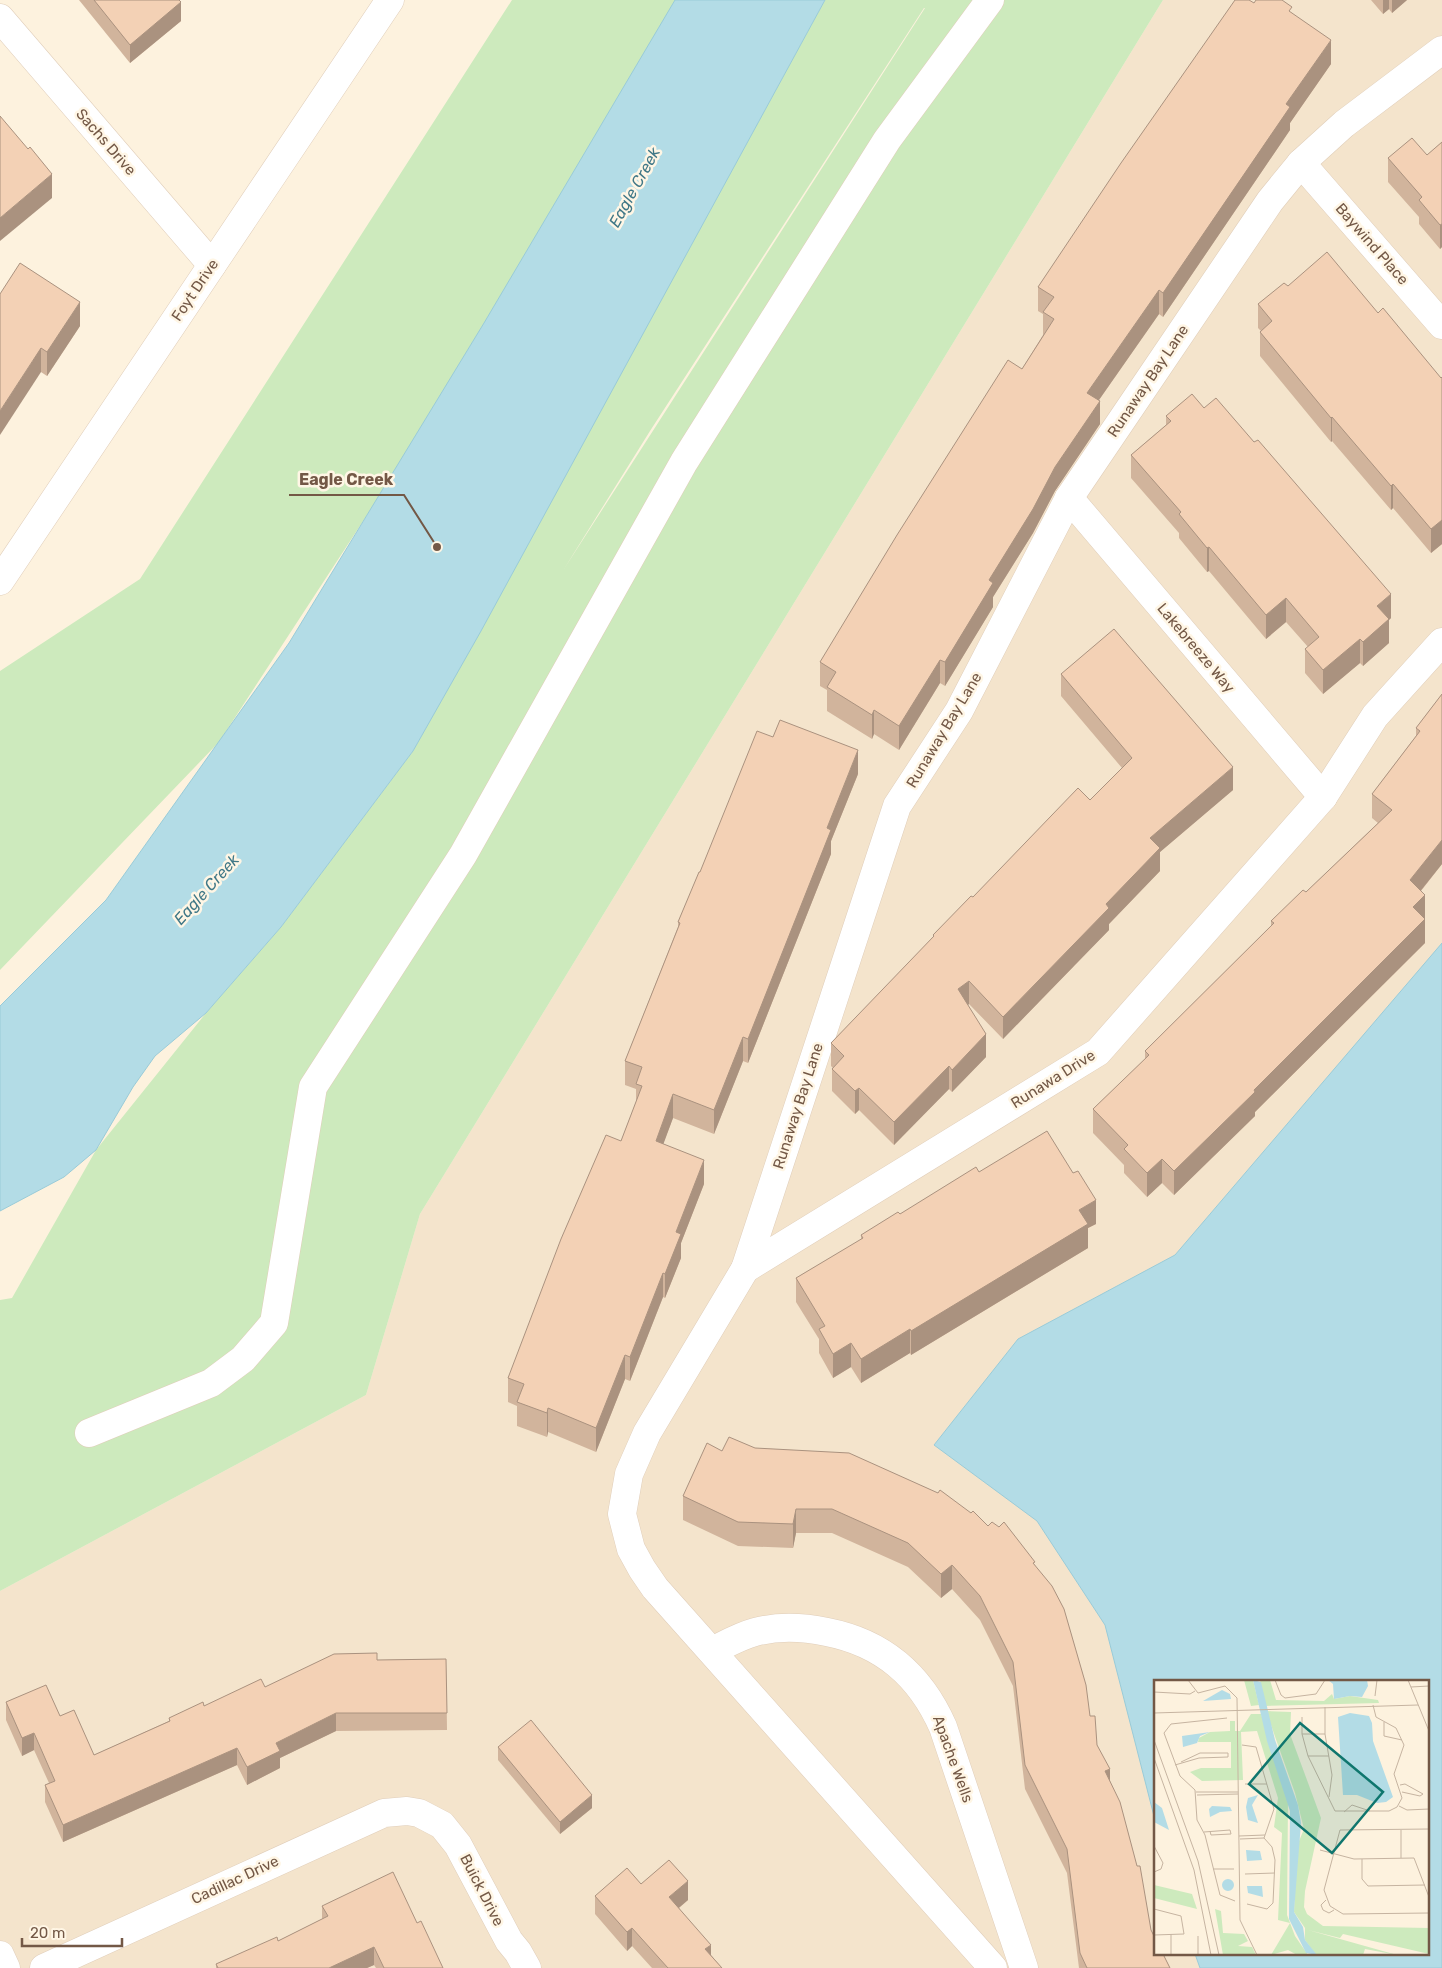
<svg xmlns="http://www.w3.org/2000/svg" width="1442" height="1968" font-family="Rubik,sans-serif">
<rect width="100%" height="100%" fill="#fdf2de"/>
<path fill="#f4e4cc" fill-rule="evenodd" d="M 1163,0 L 1442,0 L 1442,1968 L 0,1968 L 0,1591 L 366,1395 L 420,1214 ZM 1156,1682 L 1428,1682 L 1428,1954 L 1156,1954 Z"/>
<g fill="#cdeabd" fill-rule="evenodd">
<polygon points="512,0 703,0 219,742 0,970 0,671 140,579"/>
<path d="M 825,0 L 1163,0 L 420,1214 L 366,1395 L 0,1591 L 0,1300 L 12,1298 L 96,1150 L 206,1013 L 281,927 L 413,751 ZM 924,8 L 925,8 L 564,569 L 650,431 Z"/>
</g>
<g fill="#b3dce6" stroke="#99cbd8">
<polygon points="675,0 825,0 481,631 413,751 281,927 206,1013 155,1056 133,1087 96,1150 64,1177 0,1211 0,1006 106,900 289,643 484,323"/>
<polygon points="1442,943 1442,1968 1200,1968 1195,1954 1428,1954 1428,1682 1156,1682 1156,1824 1105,1625 1037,1521 934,1445 1018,1339 1175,1255"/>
</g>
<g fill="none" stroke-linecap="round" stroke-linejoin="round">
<g stroke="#e0ceba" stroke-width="29">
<g id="minor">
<polyline points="0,18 212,265"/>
<polyline points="1301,163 1442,325"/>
<polyline points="1069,498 1323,797"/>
<polyline points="0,581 390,0"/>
<polyline points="745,1269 1098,1052 1323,797 1375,716 1442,642"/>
<polyline points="89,1433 211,1383 243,1359 274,1323 313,1087 463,855 684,462 887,140 990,0"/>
<path d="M 712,1651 C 726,1644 740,1636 755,1632 C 778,1626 803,1627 827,1632 C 883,1643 920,1675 943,1727 L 1024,1968"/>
<polyline points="0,1955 6,1968"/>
<polyline points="44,1968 384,1813 407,1811 419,1813 442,1825 458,1845 509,1941 518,1952 527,1968"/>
<polyline points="993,1968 655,1588 642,1569 631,1549 622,1514 629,1474 647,1433 745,1269 897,806 959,711 1069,498 1270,201 1301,163 1344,124 1442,50"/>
</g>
</g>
<use href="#minor" stroke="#fff" stroke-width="28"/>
</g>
<g fill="#d1b49c">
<polygon points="79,0 179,0 181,21 130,63"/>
<polygon points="1371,0 1407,0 1392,13 1389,9 1383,14"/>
<polygon points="1254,3 1292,13 1331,64 1290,123 1290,130 1163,317 1159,314 1099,400 1100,424 1055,491 1033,533 993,597 993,607 945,686 940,683 899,750 874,734 872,739 827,711 827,690 820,686 820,662 1022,369 1043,335 1043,314 1038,311 1038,287"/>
<polygon points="1442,142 1442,247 1440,249 1419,224 1419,217 1388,182 1388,158 1427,155"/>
<polygon points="1288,286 1378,313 1441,378 1442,377 1442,544 1431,553 1393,508 1391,510 1332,441 1331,442 1260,356 1260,332 1261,331 1258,328 1258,304"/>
<polygon points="0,294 80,326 47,376 41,372"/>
<polygon points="1204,408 1391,618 1389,620 1389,643 1363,666 1360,663 1323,694 1305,673 1305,649 1308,647 1286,622 1266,639 1209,571 1207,572 1179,538 1179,533 1131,478 1131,455 1166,425 1166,416"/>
<polygon points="1061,674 1233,790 1160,852 1160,871 1109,924 1109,930 1003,1039 969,1004 968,1005 986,1057 952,1092 949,1089 894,1145 859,1110 855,1114 832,1091 832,1069 833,1068 831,1066 831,1043 933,938 933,935 973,897 1090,800 1122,768 1061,696"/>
<polygon points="1442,694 1442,864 1421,891 1425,895 1425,943 1255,1112 1255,1116 1174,1195 1162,1183 1147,1197 1124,1173 1124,1165 1093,1133 1093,1109 1145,1059 1145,1051 1271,926 1271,921 1306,892 1378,823 1372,818 1372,794 1416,736 1416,728"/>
<polygon points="858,774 831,841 831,854 748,1063 743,1061 714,1134 673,1118 663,1144 704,1184 681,1243 681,1258 665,1298 663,1297 630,1381 625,1379 596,1452 548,1432 547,1437 517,1426 517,1406 508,1402 508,1378 621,1141 636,1102 636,1089 625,1085 625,1061 678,927 678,922 700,872"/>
<polygon points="979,1172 1096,1224 1088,1228 1088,1248 911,1355 910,1353 861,1383 851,1367 833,1378 819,1353 819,1339 796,1302 796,1278 861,1240 861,1235"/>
<polygon points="755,1448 988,1526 1035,1565 1090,1716 1097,1745 1110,1781 1151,1930 1170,1968 1079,1968 1067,1873 1025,1789 1013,1686 980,1620 952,1589 941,1598 908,1567 832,1533 796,1533 793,1548 738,1546 683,1520 683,1496 722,1451"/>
<polygon points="446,1659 447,1730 336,1731 280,1758 280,1768 247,1785 237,1765 63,1842 45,1802 45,1785 49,1783 34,1750 22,1756 6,1720 6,1702 60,1716 94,1755 169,1721 169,1718 265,1687 377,1660"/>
<polygon points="498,1747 592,1808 560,1834 498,1760"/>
<polygon points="641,1884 688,1900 679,1908 711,1955 722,1968 652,1968 632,1946 627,1951 595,1914 595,1896"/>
<polygon points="322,1906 417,1923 443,1968 376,1968 374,1965 367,1968 216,1968 216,1964 278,1941 322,1919"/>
</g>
<g fill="#aa927f">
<polygon points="1383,0 1389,0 1389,9 1383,14"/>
<polygon points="1392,0 1407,0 1392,13"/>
<polygon points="181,2 181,21 130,63 130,45"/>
<polygon points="1331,40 1331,64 1290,123 1290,130 1163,317 1163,293 1286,104"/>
<polygon points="52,174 52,198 0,241 0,218"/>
<polygon points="1442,224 1442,247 1440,249 1440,225"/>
<polygon points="1159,290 1159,314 1087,417 1087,393"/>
<polygon points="80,302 80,326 47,376 47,352"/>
<polygon points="41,348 41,372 0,435 0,411"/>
<polygon points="1100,401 1100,424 1055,491 1033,533 993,597 993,607 945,686 945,662 989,580 1055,467"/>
<polygon points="1332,417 1332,441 1331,442 1331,418"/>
<polygon points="1393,484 1393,508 1391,510 1391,486"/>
<polygon points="1442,520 1442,544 1431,553 1431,529"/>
<polygon points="1209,547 1209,571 1207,572 1207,548"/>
<polygon points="1391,594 1391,618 1389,620 1389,643 1363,666 1363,642 1377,606"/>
<polygon points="1286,598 1286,622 1266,639 1266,615"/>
<polygon points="1360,639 1360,663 1323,694 1323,670"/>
<polygon points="940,660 940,683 899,750 899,726"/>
<polygon points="874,710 874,734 872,739 872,715"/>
<polygon points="858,750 858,774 831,841 831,854 748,1063 748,1039 827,828"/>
<polygon points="1233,767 1233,790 1160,852 1160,871 1109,924 1109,930 1003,1039 1003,1017 1150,838"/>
<polygon points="1442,840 1442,864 1410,904 1410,880"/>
<polygon points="1425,895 1425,919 1413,907"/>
<polygon points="1425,919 1425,943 1255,1112 1255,1116 1174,1195 1174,1171 1254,1090"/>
<polygon points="969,981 969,1004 958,1012 958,989"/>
<polygon points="986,1034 986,1057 952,1092 952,1070"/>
<polygon points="743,1037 743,1061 714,1134 714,1110"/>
<polygon points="949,1066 949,1089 894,1145 894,1122"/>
<polygon points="859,1088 859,1110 855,1114 855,1091"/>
<polygon points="673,1094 673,1118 656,1164 656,1141"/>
<polygon points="1162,1159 1162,1183 1147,1197 1147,1173"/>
<polygon points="704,1160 704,1184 681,1243 681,1258 665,1298 665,1274 676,1232"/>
<polygon points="1096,1200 1096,1224 1088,1228 1088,1248 911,1355 911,1331 1079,1210"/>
<polygon points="663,1273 663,1297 630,1381 630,1357"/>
<polygon points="910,1329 910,1353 861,1383 861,1359"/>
<polygon points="851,1343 851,1367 833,1378 833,1354"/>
<polygon points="625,1355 625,1379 596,1452 596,1428"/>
<polygon points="548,1408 548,1432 547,1437 547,1413"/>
<polygon points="796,1509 796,1533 793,1548 793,1524"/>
<polygon points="952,1565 952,1589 941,1598 941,1574"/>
<polygon points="336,1713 336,1731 280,1758 280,1768 247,1785 247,1767 276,1743"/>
<polygon points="34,1733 34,1750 22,1756 22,1738"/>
<polygon points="237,1748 237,1765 63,1842 63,1825"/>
<polygon points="1110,1769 1110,1793 1105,1771"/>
<polygon points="592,1795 592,1808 560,1834 560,1822"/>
<polygon points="688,1881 688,1900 669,1916 669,1897"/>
<polygon points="632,1928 632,1946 627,1951 627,1932"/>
<polygon points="711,1945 711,1963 705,1949"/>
<polygon points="374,1947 374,1965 367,1968 329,1968"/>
</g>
<g fill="#f3d1b5" stroke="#aa927f">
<polygon points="94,0 179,0 181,2 130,45"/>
<polygon points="1235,0 1249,0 1254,3 1256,0 1282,0 1292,7 1289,11 1331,40 1286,104 1290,107 1163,293 1159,290 1087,393 1100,401 1055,467 1033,509 989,580 993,583 945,662 940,660 899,726 874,710 872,715 827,687 836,672 820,662 897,535 1008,360 1022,369 1054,319 1043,312 1054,297 1038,287 1121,163"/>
<polygon points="0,116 28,149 30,147 52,174 0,218"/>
<polygon points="1412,138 1427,155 1442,142 1442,224 1440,225 1419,200 1422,197 1388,158"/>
<polygon points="1327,252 1378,313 1383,308 1441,378 1442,377 1442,520 1431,529 1393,484 1391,486 1332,417 1331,418 1260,332 1272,321 1258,304 1284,283 1288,286"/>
<polygon points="20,263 80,302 47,352 41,348 0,411 0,294"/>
<polygon points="1192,394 1204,408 1216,398 1254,442 1258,440 1391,594 1377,606 1389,619 1363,642 1360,639 1323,670 1305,649 1319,637 1286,598 1266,615 1209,547 1207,548 1179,514 1181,512 1131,455 1171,421 1166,416"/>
<polygon points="1114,629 1233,767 1150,838 1160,848 1106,904 1109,908 1003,1017 969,981 958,989 986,1034 952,1070 949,1066 894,1122 859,1088 855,1091 832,1069 844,1056 831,1043 934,936 933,935 971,896 973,897 1078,788 1090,800 1132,758 1061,674"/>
<polygon points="1442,694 1442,840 1410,880 1425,895 1413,907 1425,919 1254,1090 1255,1092 1174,1171 1162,1159 1147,1173 1124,1149 1128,1145 1093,1109 1149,1055 1145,1051 1274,923 1271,921 1303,890 1306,892 1392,810 1372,794 1420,731 1416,728"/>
<polygon points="780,720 858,750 827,828 831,830 748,1039 743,1037 714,1110 673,1094 656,1141 704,1160 676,1232 681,1234 665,1274 663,1273 630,1357 625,1355 596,1428 548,1408 547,1413 517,1402 524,1384 508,1378 561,1239 606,1135 621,1141 642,1086 636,1084 642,1067 625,1061 680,923 678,922 699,872 700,872 757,731 773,737"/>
<polygon points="1047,1131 1073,1173 1078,1171 1096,1200 1079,1210 1088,1224 911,1331 910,1329 861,1359 851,1343 833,1354 819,1329 825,1326 796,1278 863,1238 861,1235 898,1212 900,1214 976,1167 979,1172"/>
<polygon points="729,1437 755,1448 849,1453 938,1493 940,1490 971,1513 973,1511 988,1526 992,1522 999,1527 1004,1522 1035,1562 1033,1563 1052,1586 1064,1609 1086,1685 1090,1716 1095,1716 1097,1745 1110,1769 1105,1771 1120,1802 1137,1866 1140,1866 1151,1930 1156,1940 1156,1954 1163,1954 1170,1968 1087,1968 1080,1953 1067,1849 1025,1765 1013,1662 980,1596 952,1565 941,1574 908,1543 832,1509 796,1509 793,1524 738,1522 683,1496 707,1443 722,1451"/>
<polygon points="377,1653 377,1660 446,1659 447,1713 336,1713 276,1743 280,1751 247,1767 237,1748 63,1825 45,1785 55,1781 34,1733 22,1738 6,1702 46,1685 60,1716 74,1710 94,1755 170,1721 169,1718 203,1702 204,1706 261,1679 265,1687 334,1654"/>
<polygon points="531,1720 592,1795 560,1822 498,1747"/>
<polygon points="669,1860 688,1881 669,1897 711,1945 705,1949 722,1968 668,1968 632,1928 627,1932 595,1896 627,1868 641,1884"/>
<polygon points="393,1872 417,1923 421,1921 443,1968 384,1968 374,1947 329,1968 218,1968 216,1964 277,1937 278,1941 328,1916 322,1906"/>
</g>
<g text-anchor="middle" stroke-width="5" stroke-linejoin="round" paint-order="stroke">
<g font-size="15" fill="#735846" stroke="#fff6e5">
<text transform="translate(106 142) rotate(49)" y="5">Sachs Drive</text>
<text transform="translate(1372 244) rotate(49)" y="5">Baywind Place</text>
<text transform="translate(195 290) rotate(-56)" y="5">Foyt Drive</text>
<text transform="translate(1148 381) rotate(-56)" y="5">Runaway Bay Lane</text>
<text transform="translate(1196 648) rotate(50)" y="5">Lakebreeze Way</text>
<text transform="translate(944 730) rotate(-59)" y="5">Runaway Bay Lane</text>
<text transform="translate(1053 1079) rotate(-32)" y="5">Runawa Drive</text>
<text transform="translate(798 1106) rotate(-72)" y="5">Runaway Bay Lane</text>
<text transform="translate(953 1759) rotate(70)" y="5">Apache Wells</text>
<text transform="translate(235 1880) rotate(-25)" y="5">Cadillac Drive</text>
<text transform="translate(482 1890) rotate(63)" y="5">Buick Drive</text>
</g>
<g font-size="16" font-style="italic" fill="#407887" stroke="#fff6e5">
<text transform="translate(634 187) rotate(-61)" y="6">Eagle Creek</text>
<text transform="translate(206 889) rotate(-48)" y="6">Eagle Creek</text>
</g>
</g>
<g transform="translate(1154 1680)">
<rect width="275" height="275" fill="#fdf2de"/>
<path d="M 90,0 L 99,0 L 105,25 L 97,26 ZM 106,0 L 116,0 L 122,20 L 170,21 L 178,14 L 180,19 L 196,16 L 224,20 L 225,23 L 111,26 ZM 112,31 L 137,32 L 136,54 L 167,138 L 151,211 L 150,227 L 153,234 L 169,246 L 275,248 L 275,274 L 189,254 L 186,258 L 154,250 L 243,275 L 211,269 L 209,275 L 162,275 L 151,260 L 151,248 L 140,232 L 143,166 L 150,149 L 141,113 ZM 97,34 L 107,34 L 134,121 L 133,235 L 141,256 L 154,275 L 143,275 L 134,270 L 117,275 L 136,243 L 124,240 L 128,153 L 120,147 L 124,118 L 103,51 L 87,52 L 89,100 L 48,101 L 36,92 L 47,88 L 77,88 L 77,62 L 44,62 L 45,58 L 56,52 L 76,51 L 76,41 L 81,41 L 81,51 L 86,51 ZM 0,205 L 38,214 L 43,229 L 0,218 ZM 61,229 L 67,231 L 69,253 L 90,254 L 94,261 L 84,266 L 98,267 L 102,275 L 69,275 Z" fill="#cdeabd"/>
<path d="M 99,0 L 107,2 L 121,60 L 144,125 L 147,143 L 140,232 L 149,247 L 151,260 L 163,275 L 152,273 L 135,239 L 136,131 L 113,61 ZM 174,0 L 213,0 L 214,6 L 208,17 L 196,16 L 180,19 L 179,4 ZM 68,10 L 76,14 L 77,19 L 49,21 ZM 196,33 L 215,36 L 218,43 L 219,61 L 239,117 L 232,122 L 223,123 L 203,115 L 189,115 L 184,37 ZM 56,52 L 46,56 L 43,63 L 29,67 L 28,56 ZM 104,115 L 98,125 L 104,143 L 94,140 L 92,127 L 94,118 ZM 0,122 L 8,128 L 15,150 L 0,142 ZM 58,126 L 76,127 L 78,131 L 66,132 L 56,137 L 55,129 ZM 92,170 L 106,171 L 108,180 L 93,181 ZM68 205a6 6 0 1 1 12 0a6 6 0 1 1-12 0ZM 93,206 L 108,206 L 109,217 L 94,213 Z" fill="#b3dce6"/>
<path fill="none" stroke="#c6b4a1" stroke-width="1" d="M 34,0 L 44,13 L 71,6 L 83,18 L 86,240 L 103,275M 121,0 L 127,15 L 131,18 L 162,14 L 171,0M 254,0 L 275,51M 257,7 L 275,6M 0,12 L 36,14 L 41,11M 221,16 L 223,0M 171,27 L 171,54 L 178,95 L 175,117M 0,33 L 264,25M 148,37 L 148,54 L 154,76 L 181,131 L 235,131 L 243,127 L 248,118 L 240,94 L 250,65 L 242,48 L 222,37 L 219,25M 73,38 L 17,44 L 10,53 L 26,96 L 41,110 L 43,140 L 51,155 L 66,215 L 81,221M 230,42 L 230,56 L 248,60M 148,54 L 171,54M 0,60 L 44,181 L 65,275M 88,65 L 102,67 L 120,129 L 110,158 L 118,167 L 121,180 L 119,223 L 113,229 L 93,224M 154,76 L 175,76M 0,78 L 40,190 L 57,275M 21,85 L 45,78 L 74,77 L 74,73 L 46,73 L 27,82M 91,104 L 113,104M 246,105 L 251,104 L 269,114M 42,112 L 84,112M 248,112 L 266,116 L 269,114M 43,115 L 84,114M 245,126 L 253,130 L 275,129M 190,132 L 198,125 L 216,131M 275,149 L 186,150 L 170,210 L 176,226 L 189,234 L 275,233M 247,150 L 247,178M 56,151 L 57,155 L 77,154M 50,152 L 76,150 L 77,154M 85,156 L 111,155M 86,159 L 110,158M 0,166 L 9,183 L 7,189 L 0,192M 166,170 L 200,179 L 260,178 L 275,217M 208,179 L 208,199 L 214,206 L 271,205M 59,189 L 80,189M 91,194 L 121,193M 172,220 L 167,225 L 169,230 L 175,233 L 180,230M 0,229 L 27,236 L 30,254 L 0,255M 17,254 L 17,275M 44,256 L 44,275"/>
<path fill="#0f766e" fill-opacity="0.15" stroke="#0f766e" stroke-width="2.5" d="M 146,43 L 229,112 L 178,173 L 95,104 Z"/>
<rect width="275" height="275" fill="none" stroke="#735846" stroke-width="2.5"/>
</g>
<path fill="none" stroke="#735846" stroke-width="2" d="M437 547L404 495H289"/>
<circle fill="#735846" stroke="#fff6e5" stroke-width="2" cx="437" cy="547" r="5"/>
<g font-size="16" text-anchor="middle" font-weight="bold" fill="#735846" stroke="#fff6e5" stroke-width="5" stroke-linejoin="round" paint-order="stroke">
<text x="346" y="485">Eagle Creek</text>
</g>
<path d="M22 1938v8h100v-8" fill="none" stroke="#735846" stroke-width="2.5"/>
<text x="30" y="1938" font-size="15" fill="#735846" stroke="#fff6e5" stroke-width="4" paint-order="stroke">20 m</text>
</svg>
